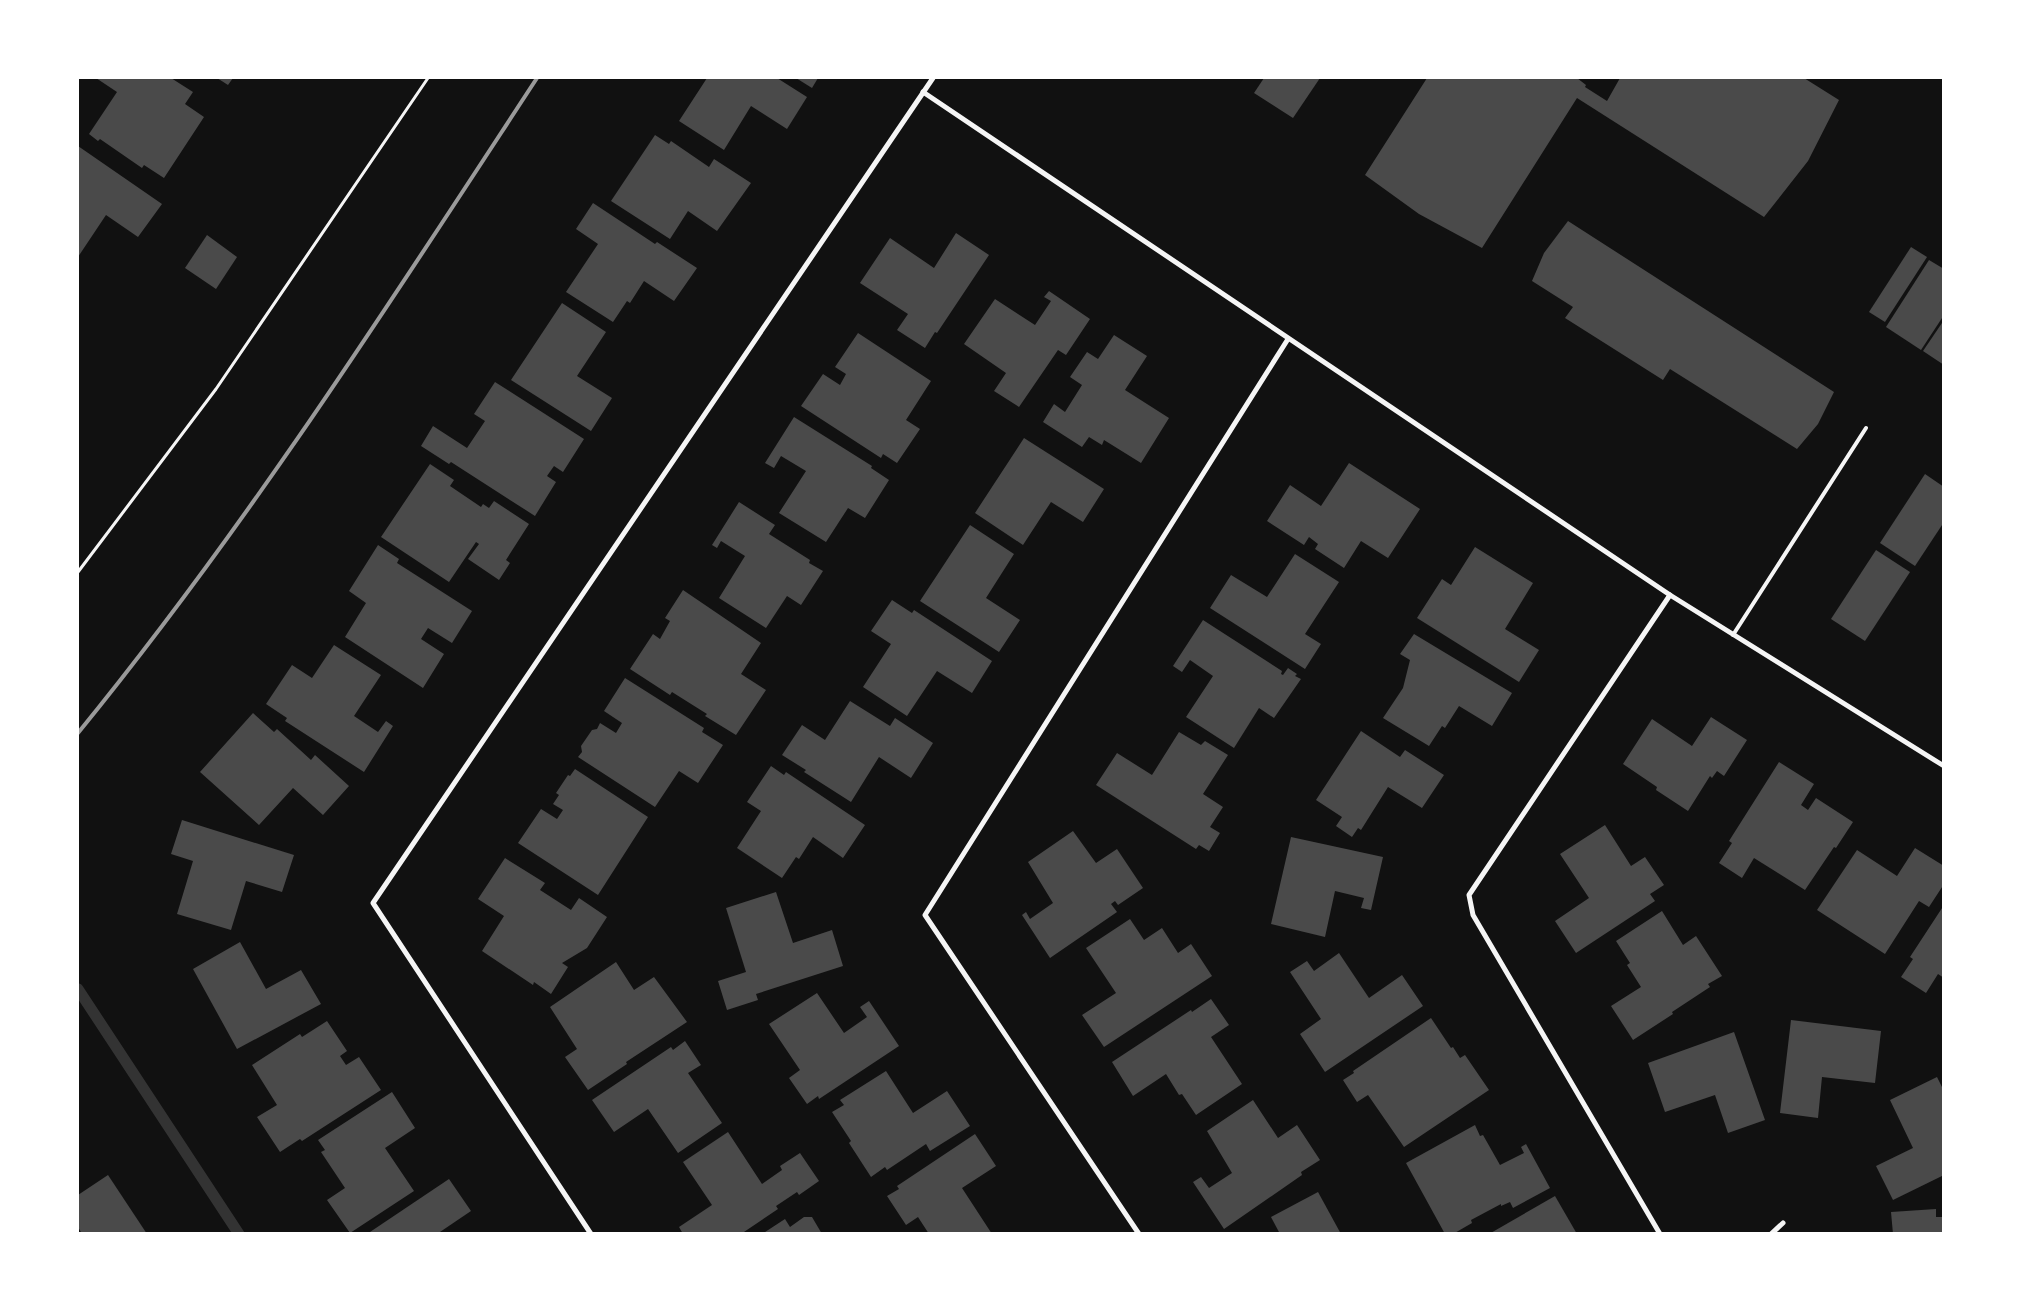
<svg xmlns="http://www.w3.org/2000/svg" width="2021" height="1311" font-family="'Crimson Pro',serif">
<rect width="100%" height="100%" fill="#111"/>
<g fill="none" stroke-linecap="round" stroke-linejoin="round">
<polyline stroke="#333" stroke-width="11" points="78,989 239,1234"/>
</g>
<g fill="#4a4a4a">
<polygon points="96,78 171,78 193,92 185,104 204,117 164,178 144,165 142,168 100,139 98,141 89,134 117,92"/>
<polygon points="217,78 233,78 228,85"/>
<polygon points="707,78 777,78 807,97 787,129 751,106 724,150 679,121"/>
<polygon points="796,78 818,78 812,88"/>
<polygon points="1264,78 1320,78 1293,118 1254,93"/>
<polygon points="1427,78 1577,78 1586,85 1585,87 1607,101 1620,78 1804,78 1839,100 1808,161 1764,217 1577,98 1482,248 1419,214 1365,175"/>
<polygon points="655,135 669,144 671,141 709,167 714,159 751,183 717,231 688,211 670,239 611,201"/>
<polygon points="78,146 162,204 138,237 106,215 78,257"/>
<polygon points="593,203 655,244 657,242 697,268 674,301 644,281 630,303 627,301 613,322 566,292 598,244 576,229"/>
<polygon points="1568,221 1834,392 1818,424 1797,449 1670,369 1663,380 1565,318 1573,307 1532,281 1544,253"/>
<polygon points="956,233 989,255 937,333 935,332 925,348 897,330 908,314 860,283 890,238 934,268"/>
<polygon points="207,235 237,257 216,289 185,268"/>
<polygon points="1911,247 1927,257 1885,322 1869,312"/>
<polygon points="1929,260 1944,269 1944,315 1921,350 1886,327"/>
<polygon points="1049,291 1090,319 1066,355 1058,350 1019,407 994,391 1006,373 964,344 995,299 1035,325 1051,301 1044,297"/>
<polygon points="562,303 606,332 577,376 612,398 591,431 511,380"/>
<polygon points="1944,320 1944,365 1923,351"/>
<polygon points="858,333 931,381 906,420 920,429 897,463 883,454 881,458 801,406 823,374 840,385 846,374 835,367"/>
<polygon points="1114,335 1147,356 1125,390 1169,418 1141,463 1104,440 1102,445 1089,437 1082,447 1043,422 1054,404 1065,412 1082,385 1070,377 1087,352 1098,359"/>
<polygon points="495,382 584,439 563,472 554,466 547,476 556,482 535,516 451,462 449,464 421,446 433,426 467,448 485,421 474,414"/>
<polygon points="794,417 872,466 871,468 889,480 865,518 848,508 826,542 779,513 806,471 781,456 774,468 765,463"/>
<polygon points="1024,438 1104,489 1083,522 1051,502 1023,545 975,513"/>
<polygon points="1349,463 1420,509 1388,558 1361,541 1344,568 1315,549 1318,544 1309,537 1304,545 1267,521 1290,485 1321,506"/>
<polygon points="430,464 454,480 450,486 481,507 483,504 489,508 494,501 529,524 506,560 510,563 499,580 468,559 479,544 476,542 449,582 381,537"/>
<polygon points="1925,474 1944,487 1944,522 1915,566 1880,543"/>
<polygon points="739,502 775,525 769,534 810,560 809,563 823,571 801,605 787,596 766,628 719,598 745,556 721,541 717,548 712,545"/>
<polygon points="970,525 1014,554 986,598 1020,620 999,652 920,601"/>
<polygon points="378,545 399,559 397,563 472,611 452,643 428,628 421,639 444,654 423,688 345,637 366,603 349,591"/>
<polygon points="1475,547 1533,583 1505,629 1539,650 1519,682 1417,618 1442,579 1451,585"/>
<polygon points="1876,550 1910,572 1865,641 1831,619"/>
<polygon points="1295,554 1339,582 1305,634 1321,644 1305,669 1210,608 1231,575 1267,597"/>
<polygon points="683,590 761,643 741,674 766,690 736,735 705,716 707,714 672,692 670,695 630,669 653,634 660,639 670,621 665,618"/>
<polygon points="892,600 912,613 914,610 992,661 972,693 937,671 907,716 863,687 891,644 871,631"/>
<polygon points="1203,620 1282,671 1281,674 1283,675 1288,668 1297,674 1295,676 1301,679 1274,718 1259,708 1234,748 1186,717 1213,676 1190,660 1182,672 1173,666"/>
<polygon points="1414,634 1512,693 1492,726 1459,706 1445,728 1442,726 1429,746 1383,718 1403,688 1410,660 1400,654"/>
<polygon points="334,645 381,675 354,716 378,732 386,721 393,726 364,772 285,721 287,718 266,704 292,665 312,678"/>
<polygon points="625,678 704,728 702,732 723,745 698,783 679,771 655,807 578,757 582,752 581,746 592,730 597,729 600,723 616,733 622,723 604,711"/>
<polygon points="850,701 890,726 895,718 933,743 911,778 879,757 851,802 804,772 806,770 782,755 802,725 825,740"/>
<polygon points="253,713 274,732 277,729 311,760 315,755 349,786 323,815 293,788 259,825 200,772"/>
<polygon points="1711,717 1747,740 1724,776 1717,771 1712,778 1710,776 1688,811 1656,790 1657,787 1623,764 1652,719 1692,746"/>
<polygon points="1361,731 1400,757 1405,750 1444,775 1422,808 1388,787 1361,830 1358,828 1352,837 1336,826 1342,817 1316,800"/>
<polygon points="1179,732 1201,745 1205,741 1228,755 1203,794 1223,807 1210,827 1220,833 1209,851 1199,845 1196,849 1096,785 1117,753 1152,775"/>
<polygon points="1779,762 1814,784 1801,805 1808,810 1816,798 1853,822 1836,848 1834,847 1805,890 1754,858 1742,878 1719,863 1732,843 1729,841"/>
<polygon points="771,766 784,775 786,772 865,825 843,858 813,837 799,859 796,857 782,878 737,848 761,811 747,802"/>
<polygon points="575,769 648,817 598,895 518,843 541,809 557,819 563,810 553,804 559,795 556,793 568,775 570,776"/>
<polygon points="182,820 294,855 282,892 246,881 231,930 177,914 193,861 171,854"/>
<polygon points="1605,825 1631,866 1645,857 1664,885 1650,894 1655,901 1576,953 1555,921 1589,898 1560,854"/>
<polygon points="1073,831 1096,863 1117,849 1143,888 1118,905 1115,901 1111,904 1117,912 1050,958 1022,915 1026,912 1030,919 1053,903 1028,862"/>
<polygon points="1291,837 1383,857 1371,910 1361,908 1364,898 1335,891 1325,937 1271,924"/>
<polygon points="1915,848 1944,866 1944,884 1929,907 1919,901 1885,954 1817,910 1857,850 1897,876"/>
<polygon points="505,858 545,883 540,890 571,910 579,898 607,917 587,948 562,963 568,967 551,994 534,982 533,985 482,951 504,916 478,899"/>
<polygon points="776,892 793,943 832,930 843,966 756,994 758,1000 727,1010 718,981 746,972 726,908"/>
<polygon points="1944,905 1944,978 1938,974 1926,993 1901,977 1913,959 1910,957"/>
<polygon points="1662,911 1683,945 1696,936 1722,976 1708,984 1710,987 1672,1012 1673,1014 1633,1040 1611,1006 1641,987 1627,965 1630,963 1616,941"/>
<polygon points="1130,919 1144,940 1162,928 1178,953 1191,944 1212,976 1104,1047 1082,1015 1116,993 1086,948"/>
<polygon points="240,942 266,989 301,970 321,1004 237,1049 193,969"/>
<polygon points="1339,953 1369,998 1402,975 1423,1006 1325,1072 1300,1034 1321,1019 1290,972 1307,961 1314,971"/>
<polygon points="616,962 634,990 654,977 687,1022 626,1062 627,1064 588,1090 565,1057 577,1049 550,1007"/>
<polygon points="817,993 844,1033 867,1017 860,1007 869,1001 899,1046 819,1099 818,1096 807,1104 789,1078 800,1070 769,1024"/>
<polygon points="1211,999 1229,1025 1211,1037 1242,1084 1196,1115 1182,1094 1179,1095 1166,1074 1133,1096 1112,1062 1191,1010 1192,1012"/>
<polygon points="1431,1018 1451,1048 1453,1047 1460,1058 1465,1055 1489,1090 1404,1147 1368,1095 1357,1102 1343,1080 1354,1073 1353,1071"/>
<polygon points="1791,1020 1881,1031 1875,1083 1822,1077 1818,1118 1780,1113"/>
<polygon points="327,1021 347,1051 340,1056 346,1065 359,1057 381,1090 302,1141 300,1139 280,1152 257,1117 277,1105 252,1065 300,1034 302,1037"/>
<polygon points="1734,1032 1765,1120 1728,1133 1715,1095 1665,1112 1648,1063"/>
<polygon points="685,1041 701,1065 688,1073 722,1123 678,1153 648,1109 614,1132 592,1100 671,1047 673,1050"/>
<polygon points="886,1071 913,1113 947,1091 970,1126 930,1151 926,1144 887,1170 885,1167 871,1177 849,1143 851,1141 832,1112 844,1105 840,1100"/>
<polygon points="1937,1077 1944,1091 1944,1175 1893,1200 1876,1166 1913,1148 1890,1100"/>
<polygon points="392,1092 415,1128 385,1148 414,1191 350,1233 327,1200 345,1188 321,1152 325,1150 318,1140"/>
<polygon points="1253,1100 1278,1138 1297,1125 1320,1160 1301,1172 1302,1175 1224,1229 1193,1182 1201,1177 1209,1188 1232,1173 1207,1131"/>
<polygon points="1475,1125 1480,1136 1483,1135 1500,1165 1524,1153 1521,1147 1526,1144 1550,1188 1513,1208 1510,1202 1501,1206 1501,1204 1471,1220 1472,1223 1453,1234 1445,1234 1406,1163"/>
<polygon points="728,1132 762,1184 782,1170 780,1166 800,1153 819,1181 799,1195 797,1192 776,1206 778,1209 741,1234 683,1234 679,1227 712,1205 683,1162"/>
<polygon points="975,1134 996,1166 962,1188 992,1234 929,1234 918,1217 906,1225 887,1196 899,1189 897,1186"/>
<polygon points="108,1175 147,1234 82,1234 78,1227 78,1195"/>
<polygon points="449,1179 471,1211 437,1234 367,1234"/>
<polygon points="1318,1192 1341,1234 1280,1234 1271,1217"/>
<polygon points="1555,1196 1577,1234 1489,1234"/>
<polygon points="1936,1209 1936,1217 1944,1217 1944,1234 1893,1234 1891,1212"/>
<polygon points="804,1217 812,1217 822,1234 762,1234 785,1219 790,1227"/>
</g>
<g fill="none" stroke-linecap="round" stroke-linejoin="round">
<polyline stroke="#f5f5f5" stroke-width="3" points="78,572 216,389 428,78"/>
<polyline stroke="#f5f5f5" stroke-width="4" points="1733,635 1866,428"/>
<g stroke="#f5f5f5" stroke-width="5">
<polyline points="923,92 1670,595 1944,766"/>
<polyline points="591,1234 373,903 933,78"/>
<polyline points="1139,1234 925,915 1288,339"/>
<polyline points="1660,1234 1473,915 1469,895 1670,595"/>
<polyline points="1771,1234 1783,1223"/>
</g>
<path stroke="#9a9a9a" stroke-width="4" d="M 78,733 C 247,526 391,301 537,78"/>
</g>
<rect width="2021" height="1311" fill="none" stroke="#ffffff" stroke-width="158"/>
</svg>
